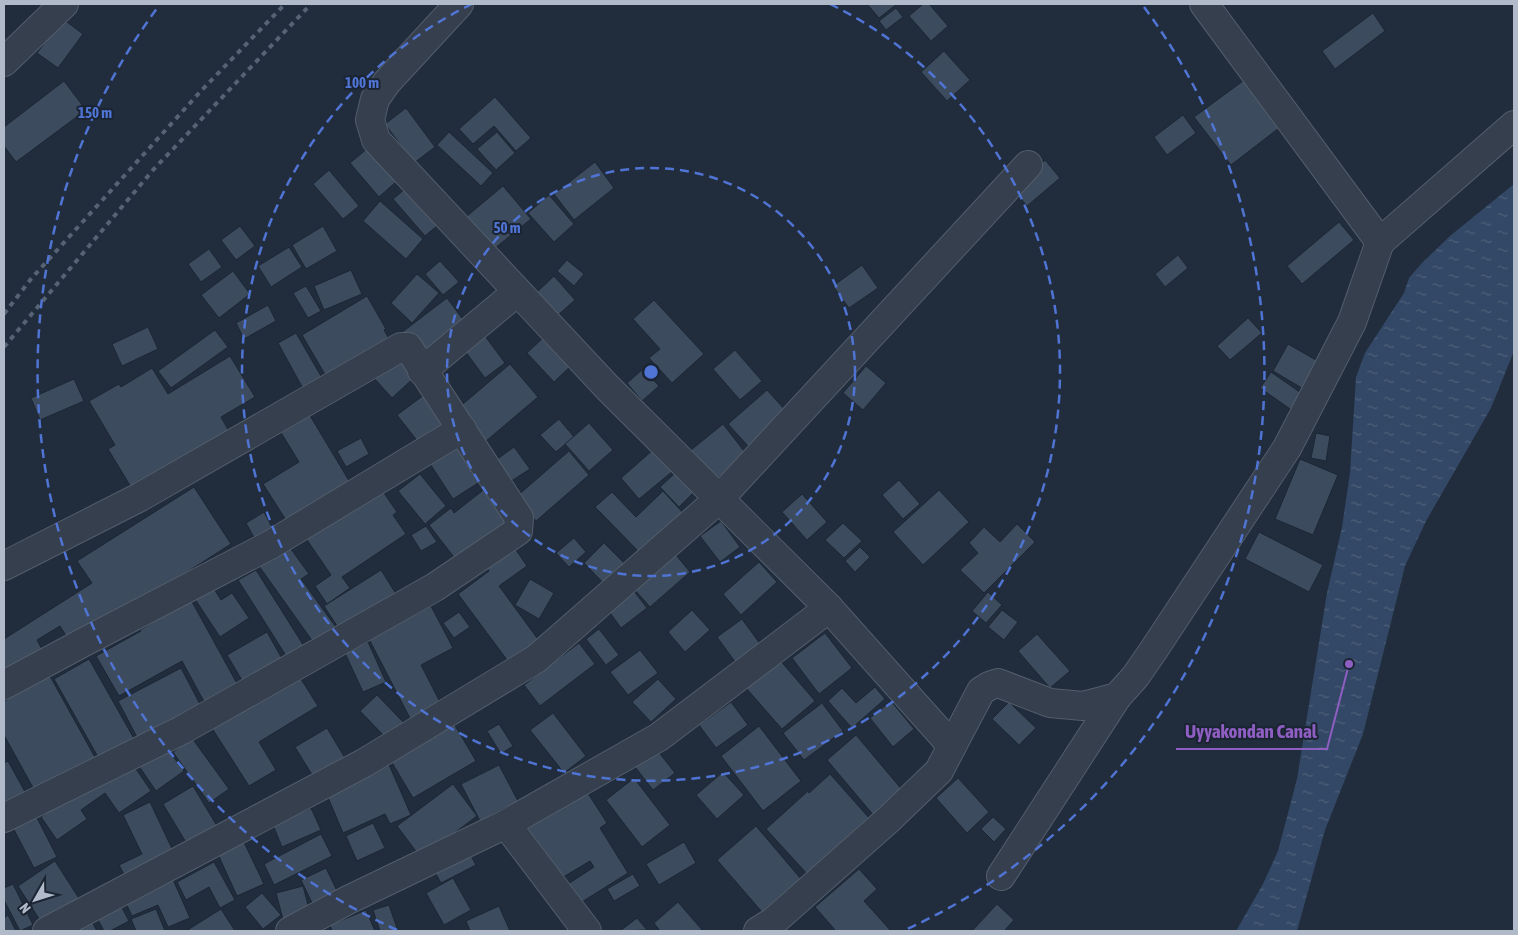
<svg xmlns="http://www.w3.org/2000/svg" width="1518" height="935" font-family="'Asap Condensed',sans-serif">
<defs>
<pattern id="water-ripples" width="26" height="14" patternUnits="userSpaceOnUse" patternTransform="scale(1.25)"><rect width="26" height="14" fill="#334866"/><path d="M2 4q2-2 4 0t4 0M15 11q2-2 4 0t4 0" fill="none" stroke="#4e607b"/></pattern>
</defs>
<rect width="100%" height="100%" fill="#212d3d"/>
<polygon fill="url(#water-ripples)" points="1514,184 1514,351 1491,408 1426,521 1405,566 1363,734 1325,830 1297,931 1236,931 1263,884 1278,851 1297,779 1327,593 1342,527 1350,473 1356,377 1365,353 1404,293 1409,278 1422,263 1450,236"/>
<g fill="#3c4b5d" stroke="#1c2634">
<polygon points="867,4 897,4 879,18"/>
<polygon points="923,4 929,4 948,26 931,41 909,16"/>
<polygon points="896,8 903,17 886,30 879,21"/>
<polygon points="1373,13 1385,31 1335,69 1322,51"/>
<polygon points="63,19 83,34 58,68 37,53"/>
<polygon points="944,51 970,80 947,101 921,72"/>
<polygon points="1247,78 1283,125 1231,165 1194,117"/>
<polygon points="64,81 86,110 16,162 4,146 4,127"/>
<polygon points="495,97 531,138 516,151 494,126 473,144 459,129"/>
<polygon points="406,108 435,147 414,163 385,124"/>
<polygon points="1183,115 1196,133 1167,155 1154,137"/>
<polygon points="449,132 493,173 481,186 437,145"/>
<polygon points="497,132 515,153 496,170 477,149"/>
<polygon points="368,148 397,181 379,197 350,163"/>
<polygon points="1045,160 1060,178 1027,206 1012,188"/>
<polygon points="595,162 614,188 574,220 554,194"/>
<polygon points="329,170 359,206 343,219 313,184"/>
<polygon points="503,186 531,219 494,249 467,216"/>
<polygon points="405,189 437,226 425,236 393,199"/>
<polygon points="549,195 574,224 554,242 528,213"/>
<polygon points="380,201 423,239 406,259 363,221"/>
<polygon points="1339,222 1354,240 1302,284 1287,266"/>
<polygon points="240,226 255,246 236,260 221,240"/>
<polygon points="323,226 337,251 306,269 292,245"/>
<polygon points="289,247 302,267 271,287 258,266"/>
<polygon points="209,249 222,267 201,282 188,264"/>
<polygon points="1178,255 1188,268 1165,287 1155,274"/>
<polygon points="567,260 584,274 574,286 557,271"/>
<polygon points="440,261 459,282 443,295 425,274"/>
<polygon points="862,265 878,288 849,308 833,286"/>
<polygon points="351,270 362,294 324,310 314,286"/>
<polygon points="233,271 250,294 219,318 201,295"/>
<polygon points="417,274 439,293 412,323 391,303"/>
<polygon points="554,276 575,300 557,316 536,293"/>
<polygon points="306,286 321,311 308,318 293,293"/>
<polygon points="367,296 386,329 384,330 393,346 330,383 302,335"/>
<polygon points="447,298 467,325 422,359 401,333"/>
<polygon points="654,300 704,354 672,383 649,358 660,349 633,319"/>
<polygon points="268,305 276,321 244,339 236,323"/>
<polygon points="1248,318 1262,333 1230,360 1217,346"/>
<polygon points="148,327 158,349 122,366 112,344"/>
<polygon points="215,330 228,347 171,388 158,371"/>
<polygon points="296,333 325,383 306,394 278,343"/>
<polygon points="547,334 574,363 554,382 527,353"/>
<polygon points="485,336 505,363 485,378 465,351"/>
<polygon points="1288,344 1323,364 1307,391 1273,371"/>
<polygon points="735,350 762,381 740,400 713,369"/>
<polygon points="399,353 417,375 392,398 373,377"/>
<polygon points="230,356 255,397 221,417 231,435 134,492 108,449 115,445 89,401 119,384 121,387 152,368 168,394"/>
<polygon points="510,364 538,397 485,442 457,409"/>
<polygon points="866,366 886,383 863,410 843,393"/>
<polygon points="643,369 659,386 642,401 627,383"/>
<polygon points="1271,372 1304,395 1293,411 1260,388"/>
<polygon points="74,379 84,401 40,420 31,398"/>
<polygon points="767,390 787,412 748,446 728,424"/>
<polygon points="424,395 445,423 419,443 397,415"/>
<polygon points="306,409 354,489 291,528 263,484 299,462 277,426"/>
<polygon points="559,419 574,437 556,452 540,435"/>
<polygon points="589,423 613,450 589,471 565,444"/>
<polygon points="723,424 747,455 715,480 691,450"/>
<polygon points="1316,433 1330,436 1326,461 1311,458"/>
<polygon points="361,438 369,454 346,467 337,451"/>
<polygon points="460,438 486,478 453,499 427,459"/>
<polygon points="514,447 530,469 510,482 496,460"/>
<polygon points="654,449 673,471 639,499 621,478"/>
<polygon points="569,451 589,475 536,521 516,497"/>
<polygon points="1300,459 1338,475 1313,535 1275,519"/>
<polygon points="676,472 695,491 679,507 660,487"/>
<polygon points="420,474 446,506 425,524 398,491"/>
<polygon points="899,480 920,504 903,519 882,495"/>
<polygon points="194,487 231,544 118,616 114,610 83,629 71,644 60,626 37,640 43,651 4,676 4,639 92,583 77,561"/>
<polygon points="380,487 397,512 393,515 406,534 342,577 350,588 327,604 315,586 331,575 305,537"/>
<polygon points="487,487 512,519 457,561 429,525 451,508 454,513"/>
<polygon points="939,490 969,522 923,565 893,532"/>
<polygon points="663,491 685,515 643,556 595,507 612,492 636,517"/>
<polygon points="802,494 827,522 807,540 782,512"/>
<polygon points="264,512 275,533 257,543 246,523"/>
<polygon points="721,521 740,547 720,562 700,536"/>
<polygon points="843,523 862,541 844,558 825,540"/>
<polygon points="1017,524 1035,542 984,593 960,570 978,553 969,543 984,527 1000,542"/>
<polygon points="426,526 437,542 421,551 411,535"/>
<polygon points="1259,532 1323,565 1309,592 1245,559"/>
<polygon points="574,538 586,552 569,567 556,553"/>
<polygon points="604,543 631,570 610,590 584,563"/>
<polygon points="512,544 527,566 499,586 540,642 510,664 458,594 489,571 484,564"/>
<polygon points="288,545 309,574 301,579 338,630 316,646 259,566"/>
<polygon points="860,547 870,557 855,572 845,561"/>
<polygon points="676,555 690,572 650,607 635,590"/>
<polygon points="759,562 777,582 741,615 723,594"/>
<polygon points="256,570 307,651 290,662 238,580"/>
<polygon points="381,570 398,597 343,635 324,606"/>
<polygon points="530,579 554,593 539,619 515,605"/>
<polygon points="211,584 221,600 232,593 249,618 220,637 193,596"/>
<polygon points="633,590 647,608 621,628 608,610"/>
<polygon points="988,592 1002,605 986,623 972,611"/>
<polygon points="191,600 240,689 207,707 182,661 119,696 96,656 141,631 140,630"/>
<polygon points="431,606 453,648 421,665 443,708 413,724 369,639"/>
<polygon points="692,610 710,630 685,652 668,632"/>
<polygon points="1002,610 1018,622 1004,640 988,627"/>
<polygon points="459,612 470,627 454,638 443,623"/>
<polygon points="742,619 766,652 741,670 717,637"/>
<polygon points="599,629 619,655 606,665 586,639"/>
<polygon points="267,632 285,664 246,687 227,655"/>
<polygon points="825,633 852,668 819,694 792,658"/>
<polygon points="1037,634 1070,671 1050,688 1018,651"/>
<polygon points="368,642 386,682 363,692 345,653"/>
<polygon points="579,643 595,664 540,706 524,685"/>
<polygon points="640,650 658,673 628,695 610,672"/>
<polygon points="89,659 137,744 102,764 54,679"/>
<polygon points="779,659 815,701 782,729 746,688"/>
<polygon points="181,668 202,708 139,741 118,701"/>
<polygon points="294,668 318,706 259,742 276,770 249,786 208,722"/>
<polygon points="50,676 97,761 37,795 4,735 4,701"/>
<polygon points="658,679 676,699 651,722 632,702"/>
<polygon points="875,687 885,699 852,728 828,701 842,688 856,703"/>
<polygon points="377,695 404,723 387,739 360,711"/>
<polygon points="891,701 914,729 893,747 870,718"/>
<polygon points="731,702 748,725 716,748 699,725"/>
<polygon points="1009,702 1036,728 1019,745 992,719"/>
<polygon points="822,703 843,731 804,760 783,733"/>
<polygon points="553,713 586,756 564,773 530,730"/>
<polygon points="450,717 476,761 413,798 387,754"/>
<polygon points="499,724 513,746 501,754 487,731"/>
<polygon points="759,726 801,781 763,811 721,756"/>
<polygon points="327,728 348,763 317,783 295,747"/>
<polygon points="856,735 904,792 875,817 827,760"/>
<polygon points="192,738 229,789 209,803 173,752"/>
<polygon points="654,746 675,773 653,790 632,763"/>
<polygon points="166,747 184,771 156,791 139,766"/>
<polygon points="387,760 411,815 390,824 385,814 343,833 324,788"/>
<polygon points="8,761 29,799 4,811 4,763"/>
<polygon points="499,765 518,801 480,821 461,784"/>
<polygon points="134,766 151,791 119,813 105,793 81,810 87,819 57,840 41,817 111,768 118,778"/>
<polygon points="723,772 744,795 717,819 696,795"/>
<polygon points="830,774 870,819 809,876 766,829 808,791 809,793"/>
<polygon points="634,778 670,825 642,847 606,800"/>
<polygon points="958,778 989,812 967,833 936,798"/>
<polygon points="453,784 477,816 421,858 397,826"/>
<polygon points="193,786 220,831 190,849 163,804"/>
<polygon points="584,787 607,823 600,828 628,873 577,905 565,886 594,867 590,861 560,879 525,825"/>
<polygon points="150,802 175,855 126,878 119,865 142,854 123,815"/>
<polygon points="311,808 321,830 282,847 273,825"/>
<polygon points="33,810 57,857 34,868 10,822"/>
<polygon points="993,817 1006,829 994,842 981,829"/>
<polygon points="373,823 385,848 357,861 346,836"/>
<polygon points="756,826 801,879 762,912 717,860"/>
<polygon points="321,834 332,856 274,885 264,864"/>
<polygon points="242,838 264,884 237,896 216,850"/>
<polygon points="684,842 696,863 659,885 646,864"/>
<polygon points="466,847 476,865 441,883 432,867"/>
<polygon points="55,861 80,900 43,925 18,886"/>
<polygon points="214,862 235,900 220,908 209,887 186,900 177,882"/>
<polygon points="326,868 341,899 316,911 301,880"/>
<polygon points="859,869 877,889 864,901 891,931 836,931 815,907"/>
<polygon points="633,874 640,886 614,901 607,889"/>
<polygon points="171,875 190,918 168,927 158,905 132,916 123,897"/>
<polygon points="453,878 471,910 444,925 426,893"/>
<polygon points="13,884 33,925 20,931 4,900 4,888"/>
<polygon points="303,886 311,916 284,923 276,893"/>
<polygon points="262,893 281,915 263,929 245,907"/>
<polygon points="678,902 703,931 660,931 654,923"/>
<polygon points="120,904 129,921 110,931 104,931 96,916"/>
<polygon points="997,904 1014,920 1004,931 972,931"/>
<polygon points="389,905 398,931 380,931 373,910"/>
<polygon points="499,906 510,931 470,931 466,921"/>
<polygon points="156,909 165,931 136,931 131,919"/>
<polygon points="221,909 235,931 186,931"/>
<polygon points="366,910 375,931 332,931 330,925"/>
<polygon points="8,915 16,931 4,931 4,918"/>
<polygon points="89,916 97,931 59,931"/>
<polygon points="637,918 647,930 620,931"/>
</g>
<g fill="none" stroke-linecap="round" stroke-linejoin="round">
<g stroke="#535d6b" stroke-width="30">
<g id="minor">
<polyline points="459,4 387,82 375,99 370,120 376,140 607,387 829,608 952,746 939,771 889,819 774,921 758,931"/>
<polyline points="1204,4 1380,242"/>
<polyline points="4,62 64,4"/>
<polyline points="422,371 517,292"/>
<polyline points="4,566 140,497 401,347 408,347 519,518 518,531 435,587 182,730 4,818"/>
<polyline points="4,685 84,642 270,545 462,429"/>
<polyline points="952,746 981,691 989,686 998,683 1050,703 1083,706 1117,697 1135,677 1153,651 1287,448 1352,322 1380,242 1514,125"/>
<polyline points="506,824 587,931"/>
<polyline points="1001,876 1117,697"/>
<polyline points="47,931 364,763 536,659 720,498 1028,165"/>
<polyline points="290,931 348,900 506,824 659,737 829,608"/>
</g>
</g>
<use href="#minor" stroke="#353f4d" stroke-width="28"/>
<g stroke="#566375" stroke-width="4" stroke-dasharray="5 5" stroke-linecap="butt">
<polyline points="4,314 31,279 200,92 285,4"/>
<polyline points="4,347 153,170 311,4"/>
</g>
</g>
<g fill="none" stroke="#5074d3" stroke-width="2.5" stroke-dasharray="9 6">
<circle cx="651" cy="372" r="204"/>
<path d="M830 4A409 409 0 1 1 472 4"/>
<path d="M397 930A613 613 0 0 1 158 7M1144 7A613 613 0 0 1 905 930"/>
</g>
<circle cx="651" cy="372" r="8" fill="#5074d3" stroke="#1a2432" stroke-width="2.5"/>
<g font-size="15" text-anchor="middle" font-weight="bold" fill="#5074d3" stroke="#1a2432" stroke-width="4" stroke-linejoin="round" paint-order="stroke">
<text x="362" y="88">100 m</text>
<text x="95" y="118">150 m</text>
<text x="507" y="233">50 m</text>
</g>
<path fill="none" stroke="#8e5ec2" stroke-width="2" d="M1349 664L1327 749H1176"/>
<circle fill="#8e5ec2" stroke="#1a2432" stroke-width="2" cx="1349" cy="664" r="5"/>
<g font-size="19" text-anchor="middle" font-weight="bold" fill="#8e5ec2" stroke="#1a2432" stroke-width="4" stroke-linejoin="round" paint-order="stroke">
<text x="1251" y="738">Uyyakondan Canal</text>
</g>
<rect width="1518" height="935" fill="none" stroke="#b0bac9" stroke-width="10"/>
<g transform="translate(35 900) rotate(231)" stroke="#1a2432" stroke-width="4" paint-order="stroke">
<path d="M0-4L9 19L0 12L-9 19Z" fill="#b0bac9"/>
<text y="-8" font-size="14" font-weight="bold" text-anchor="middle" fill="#b0bac9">N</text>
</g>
</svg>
